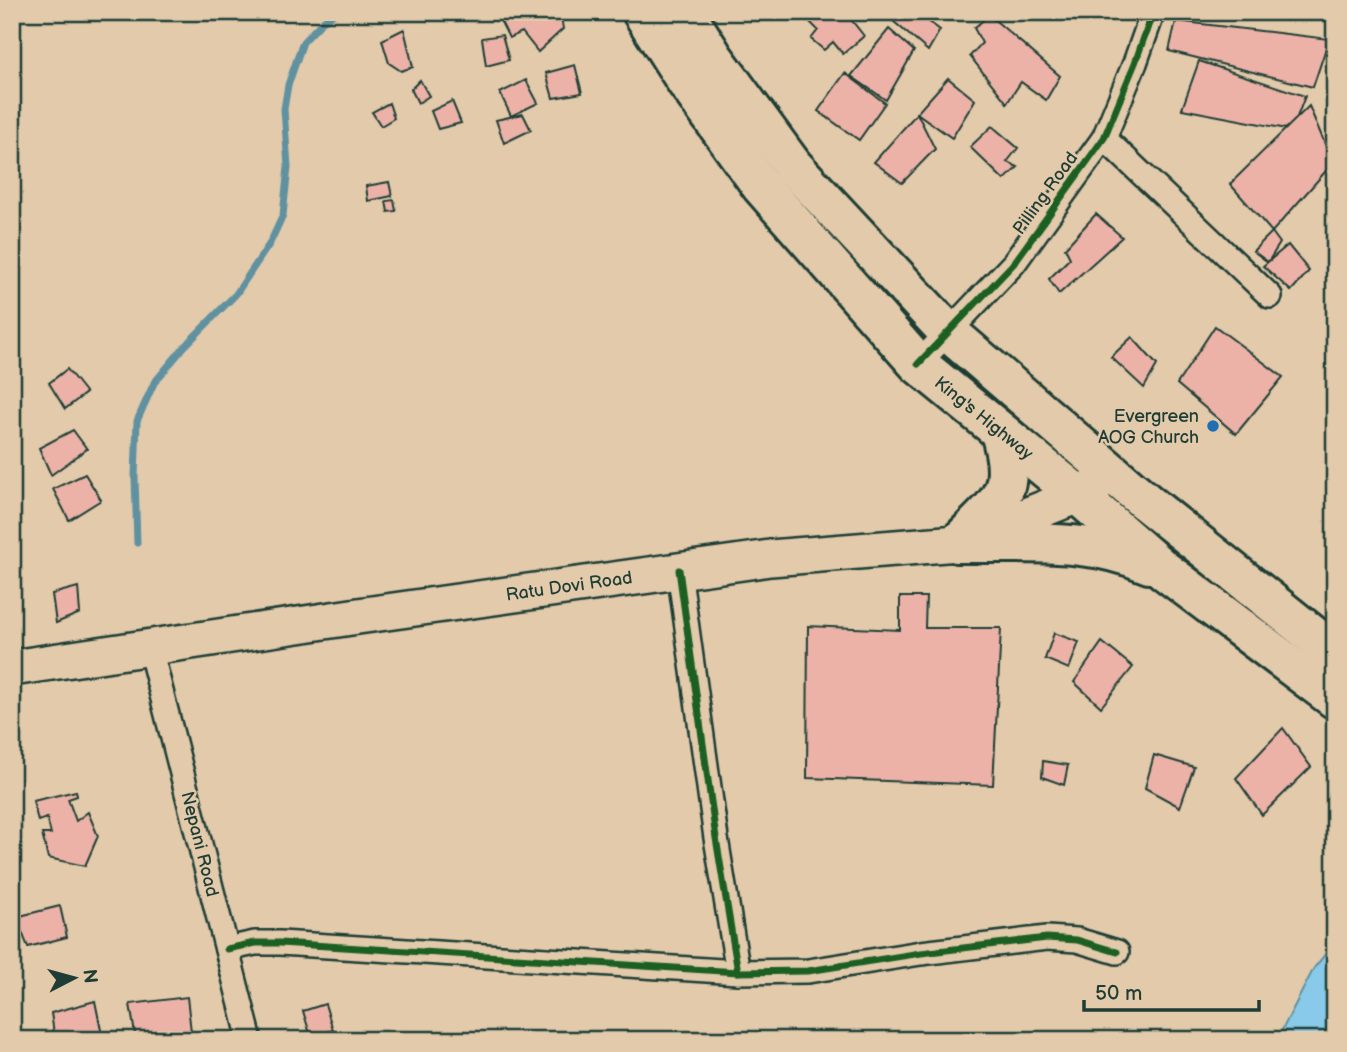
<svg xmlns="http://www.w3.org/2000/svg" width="1347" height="1052" font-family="'Balsamiq Sans',sans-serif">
<rect width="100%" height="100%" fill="#e2caab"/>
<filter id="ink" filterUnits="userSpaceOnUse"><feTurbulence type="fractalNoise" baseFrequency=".0143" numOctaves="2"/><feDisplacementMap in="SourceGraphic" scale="14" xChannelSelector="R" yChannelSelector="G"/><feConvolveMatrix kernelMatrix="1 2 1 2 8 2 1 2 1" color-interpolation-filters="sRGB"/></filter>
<g filter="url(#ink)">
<polygon fill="#89c9ea" stroke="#5f91a1" stroke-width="2" points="1335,942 1335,1040 1277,1040 1314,968"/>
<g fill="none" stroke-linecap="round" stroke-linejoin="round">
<polyline stroke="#5f91a1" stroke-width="7" points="137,543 135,477 137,421 154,383 184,347 236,294 270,243 283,215 288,167 284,109 288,85 303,42 324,20 337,12"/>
</g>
<g fill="#ecb2a7" stroke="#1f3d34" stroke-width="2">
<polygon points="496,12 560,12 563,29 538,52 522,32 509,38"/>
<polygon points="808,12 845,12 864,36 843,54 833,42 824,50 811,39 818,30 804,16"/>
<polygon points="904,12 916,12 940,30 928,51 893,21"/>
<polygon points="930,12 953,12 944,21"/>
<polygon points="989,15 1060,76 1046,100 1021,82 1007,103 970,56 982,43 974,28"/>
<polygon points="1176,21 1329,39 1313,87 1169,51"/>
<polygon points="404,29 413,67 401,71 389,63 382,40"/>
<polygon points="889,29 914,51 886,100 851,76"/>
<polygon points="502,35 509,60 486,66 482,38"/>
<polygon points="1199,61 1305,96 1292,130 1182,109"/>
<polygon points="575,65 582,93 553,98 546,73"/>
<polygon points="845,73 885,103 859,140 818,111"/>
<polygon points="948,78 975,100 952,138 917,113"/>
<polygon points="420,80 429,96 418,103 411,89"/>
<polygon points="526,80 538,103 511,116 500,93"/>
<polygon points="452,101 461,123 438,129 431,111"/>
<polygon points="389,103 394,118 381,126 372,112"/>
<polygon points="1309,106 1333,163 1272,232 1230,184"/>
<polygon points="917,113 935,149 902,183 874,162"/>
<polygon points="523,114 531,130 504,143 496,120"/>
<polygon points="992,126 1018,148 1007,162 1018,167 1004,180 970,147"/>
<polygon points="389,182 392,196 368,201 366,186"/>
<polygon points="394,200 396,211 388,212 386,201"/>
<polygon points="1096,214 1122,237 1059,294 1049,279 1070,258 1065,248"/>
<polygon points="1272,232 1280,243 1268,262 1253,251"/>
<polygon points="1288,245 1309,271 1291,291 1263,266"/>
<polygon points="1215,326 1283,377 1236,434 1177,384"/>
<polygon points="1132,337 1157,365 1144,388 1111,357"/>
<polygon points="67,369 86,393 65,409 49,383"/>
<polygon points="73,430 87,449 51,475 39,448"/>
<polygon points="85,474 101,500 69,520 53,489"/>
<polygon points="78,587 80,613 56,623 52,594"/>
<polygon points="900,597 926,597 925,628 1001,628 993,785 807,778 808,626 900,630"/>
<polygon points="1054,633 1079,642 1069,669 1045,659"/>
<polygon points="1102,642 1133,667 1101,707 1074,682"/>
<polygon points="1283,728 1311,767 1262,815 1236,778"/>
<polygon points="1154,755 1194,767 1180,807 1145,788"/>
<polygon points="1043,761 1068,765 1064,785 1042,777"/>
<polygon points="76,791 77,796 68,799 76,821 88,812 98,836 85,866 48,858 42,834 51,834 47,818 38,821 33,801"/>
<polygon points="60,906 67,937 28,947 16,917"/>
<polygon points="187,997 192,1040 136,1040 130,1004"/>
<polygon points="95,1001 102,1035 78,1040 55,1040 51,1013"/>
<polygon points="325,1004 333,1030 311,1037 303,1011"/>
</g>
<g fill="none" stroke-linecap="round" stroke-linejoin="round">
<g stroke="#1f3d34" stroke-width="28">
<g id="minor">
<polyline points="1104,138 1270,296"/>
<polyline points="918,364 1014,263 1104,138 1135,63 1153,12"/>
<polyline points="679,570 716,838 738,972"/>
<polyline points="150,648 250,1040"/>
<polyline points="227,949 255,943 280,943 738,972 808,971 921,953 1047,938 1077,940 1117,952"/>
</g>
</g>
<g stroke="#1f3d34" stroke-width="40">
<polyline id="primary" points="12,668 358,616 770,558 958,543 1078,495 1098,483"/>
</g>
<g stroke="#1f3d34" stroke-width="44">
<g id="trunk">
<polyline points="642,12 687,83 761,186 918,364 1078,495 1165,571 1335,699"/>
<polyline points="685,12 714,58 793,166 947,331 1146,502 1335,653"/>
<path d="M 958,543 C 1022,544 1089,537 1149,564"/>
<path d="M 958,543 C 998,501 1019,495 1000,432"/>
</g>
</g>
<use href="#minor" stroke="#e2caab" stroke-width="23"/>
<use href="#primary" stroke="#e2caab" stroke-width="35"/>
<use href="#trunk" stroke="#e2caab" stroke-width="38"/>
<g stroke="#e2caab" stroke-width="11">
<g id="cycleway">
<polyline points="918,364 1014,263 1104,138 1135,63 1153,12"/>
<polyline points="679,570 716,838 738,972"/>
<polyline points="227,949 255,943 280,943 738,972 808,971 921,953 1047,938 1077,940 1117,952"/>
</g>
</g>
<use href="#cycleway" stroke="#1b5e20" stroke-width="7"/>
</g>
</g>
<circle fill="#1f6fb2" stroke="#e2caab" stroke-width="2.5" cx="1213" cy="426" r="7"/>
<g text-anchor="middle" stroke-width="5" stroke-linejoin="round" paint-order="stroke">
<g font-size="18" fill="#1f3d34" stroke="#e2caab">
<text transform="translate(1045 193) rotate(-54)" y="6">Pilling Road</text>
<text transform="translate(984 418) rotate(39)" y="6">King's Highway</text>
<text transform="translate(569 586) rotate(-8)" y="6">Ratu Dovi Road</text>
<text transform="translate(200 844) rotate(76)" y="6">Nepani Road</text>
</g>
<g font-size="18" fill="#1f3d34" stroke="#e2caab" text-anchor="end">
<text x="1199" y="422">Evergreen<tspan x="1199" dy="21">AOG Church</tspan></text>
</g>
</g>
<rect width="1347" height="1052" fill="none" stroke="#e2caab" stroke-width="42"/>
<rect x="21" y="21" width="1305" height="1010" fill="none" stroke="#1f3d34" stroke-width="2.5" filter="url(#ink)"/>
<g transform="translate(74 978) rotate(84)" stroke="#e2caab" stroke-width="5" paint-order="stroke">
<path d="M0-5L12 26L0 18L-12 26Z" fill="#1f3d34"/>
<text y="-10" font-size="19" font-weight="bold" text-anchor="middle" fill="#1f3d34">N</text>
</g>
<path d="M1084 1000v10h175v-10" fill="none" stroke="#1f3d34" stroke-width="3.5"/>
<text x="1095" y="1000" font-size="21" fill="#1f3d34" stroke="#e2caab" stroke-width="5" paint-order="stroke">50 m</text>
</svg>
